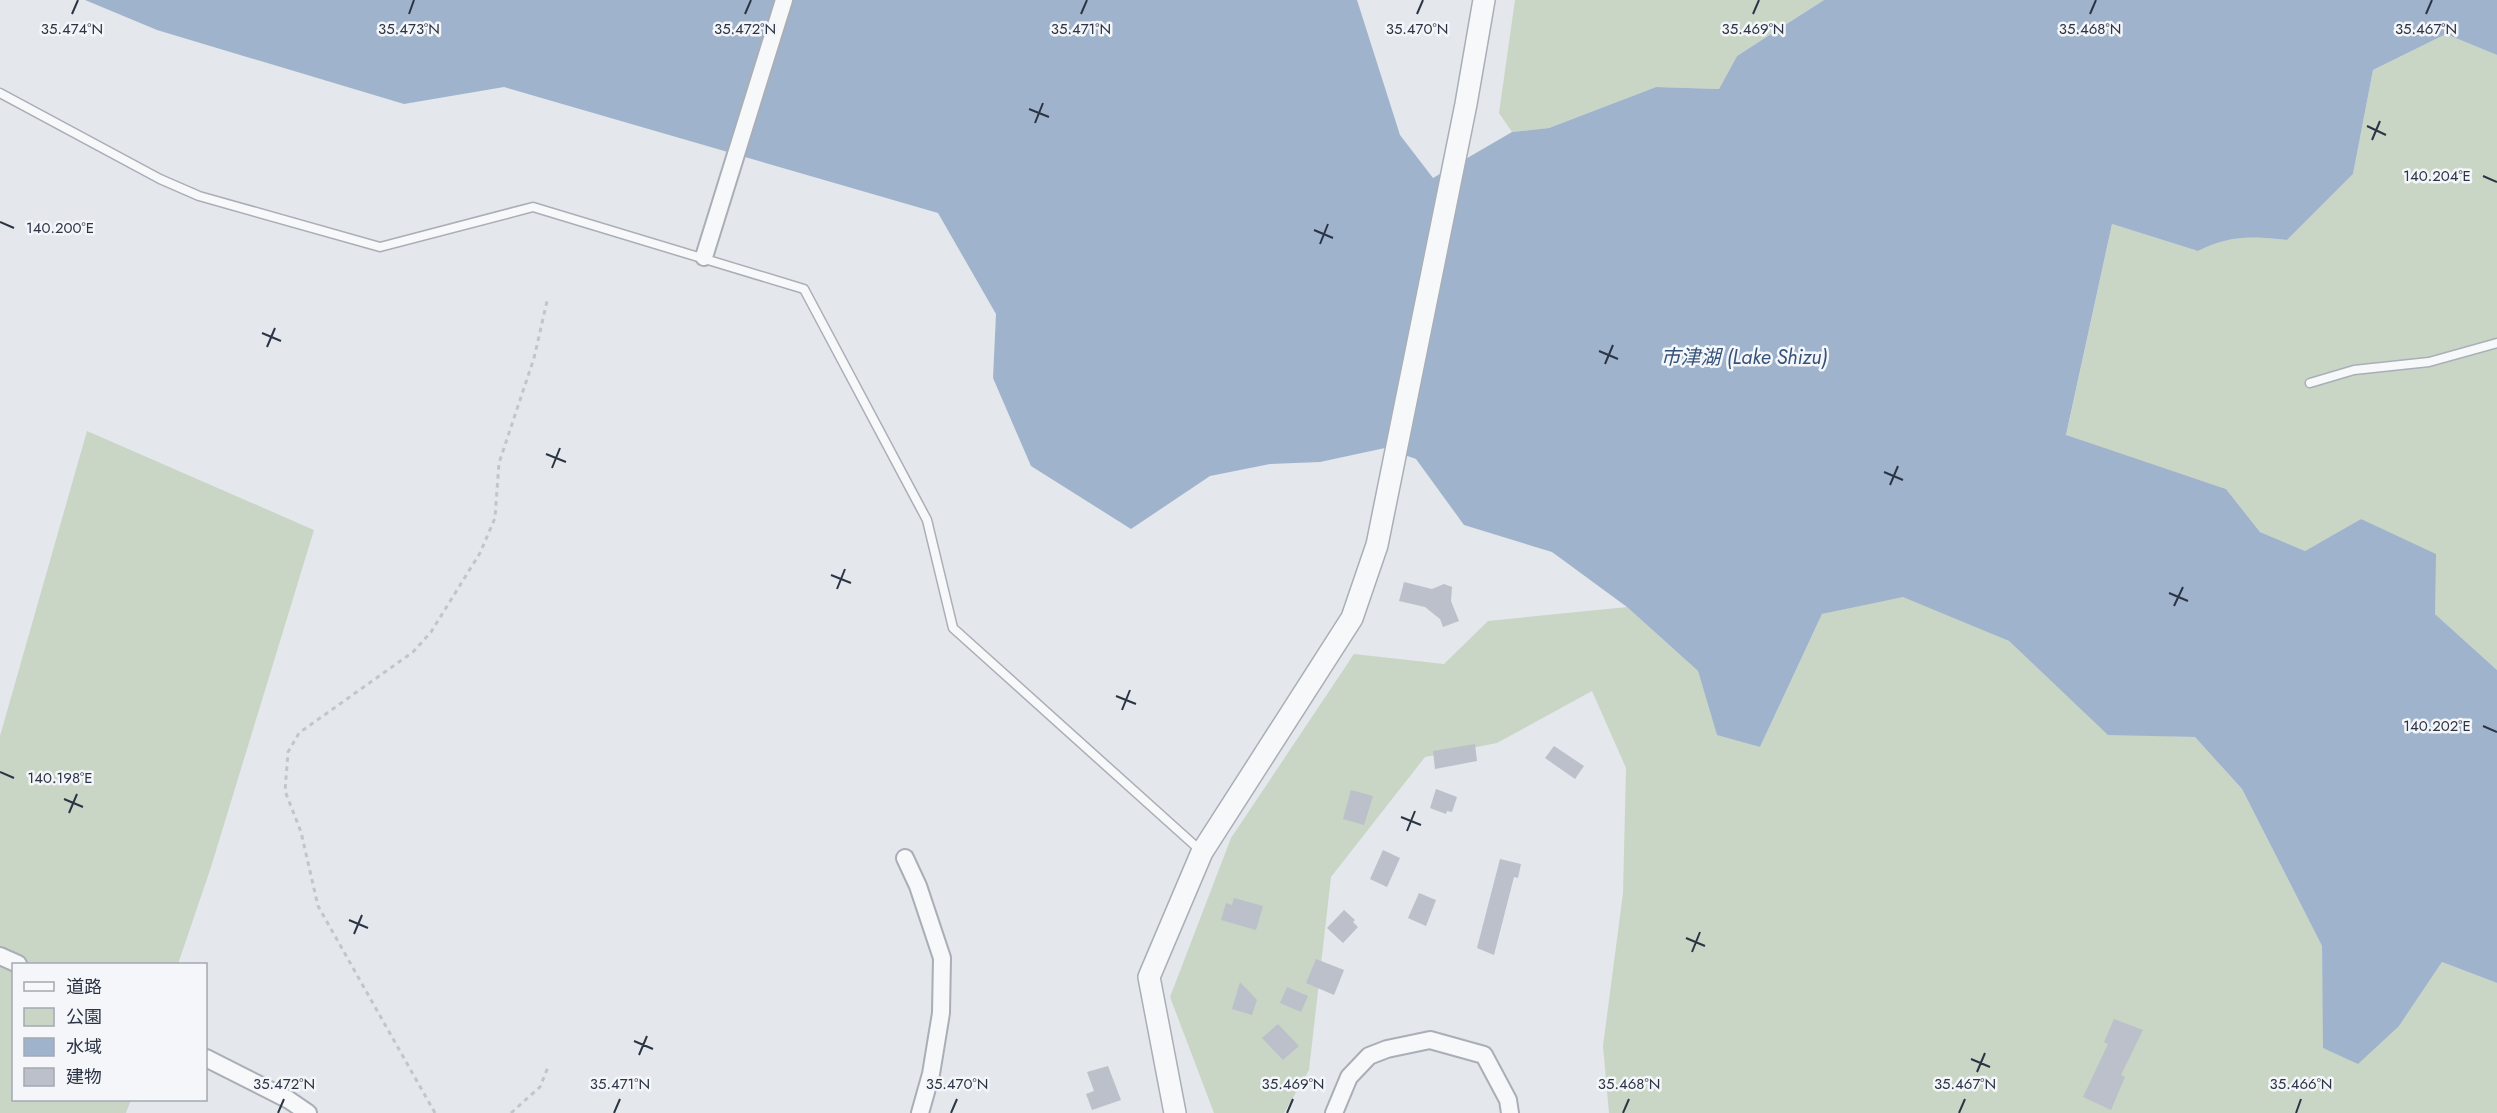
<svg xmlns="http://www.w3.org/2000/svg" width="2497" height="1113" font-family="Jost,'Noto Sans JP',sans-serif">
<rect width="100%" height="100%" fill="#e4e7ec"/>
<g fill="#c9d6c5">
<polygon points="1515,0 1824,0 1737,56 1719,89 1656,87 1549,128 1512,132 1499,113"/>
<path d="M 2446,34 L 2497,55 L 2497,670 L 2435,614 L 2361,519 L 2305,551 L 2260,532 L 2226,489 L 2066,436 L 2112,224 L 2198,251 C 2230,235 2252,236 2287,240 L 2353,174 L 2373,70 Z"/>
<polygon points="87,431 314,530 211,867 178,964 14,964 14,1100 131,1100 126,1113 0,1113 0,736"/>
<polygon points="1903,596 2009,641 2108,734 2195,737 2242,789 2322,946 2324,1049 2399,1026 2442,962 2497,983 2497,1113 1609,1113 1603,1046 1623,893 1626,768 1592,691 1497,743 1425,757 1331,877 1309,1070 1284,1113 1214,1113 1170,997 1231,838 1354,654 1444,664 1488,621 1627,607 1698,671 1717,734 1760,747 1822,614"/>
</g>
<path fill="#9fb4cc" d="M 85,0 L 1357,0 L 1400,135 L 1433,178 L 1512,132 L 1549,128 L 1656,87 L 1719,89 L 1737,56 L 1824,0 L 2497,0 L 2497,55 L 2446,34 L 2373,70 L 2353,174 L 2287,240 C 2252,236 2230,235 2198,251 L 2112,224 L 2066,435 L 2226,489 L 2260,532 L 2305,551 L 2361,519 L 2436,554 L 2435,614 L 2497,670 L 2497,983 L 2442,962 L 2399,1026 L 2358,1064 L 2323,1048 L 2322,946 L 2242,789 L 2195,737 L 2108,735 L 2009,641 L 1903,597 L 1822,614 L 1760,747 L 1717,735 L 1698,671 L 1627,607 L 1552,552 L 1464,525 L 1416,459 L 1385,448 L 1320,462 L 1270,464 L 1210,476 L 1131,529 L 1031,466 L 993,378 L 996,314 L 938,213 L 504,87 L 404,104 L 157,30 Z"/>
<g fill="#bbc0ca">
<polygon points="1404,582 1432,589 1444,584 1452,587 1451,601 1459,621 1443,627 1440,619 1425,607 1399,601"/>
<polygon points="1475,744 1477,761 1435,769 1433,751"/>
<polygon points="1554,746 1584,766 1575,779 1545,758"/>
<polygon points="1436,789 1457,797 1452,812 1447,811 1446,814 1430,808"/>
<polygon points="1351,790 1373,796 1364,825 1343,819"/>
<polygon points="1383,850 1400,858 1387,887 1370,879"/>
<polygon points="1500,859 1521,864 1518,878 1514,877 1494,955 1477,948"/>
<polygon points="1419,893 1436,900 1426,926 1408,918"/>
<polygon points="1234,898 1263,906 1256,930 1221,920 1226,903 1232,905"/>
<polygon points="1344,910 1355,920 1353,922 1358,927 1343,943 1327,928"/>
<polygon points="1316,959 1344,970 1334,995 1306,983"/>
<polygon points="1240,982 1257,1000 1252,1015 1232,1009"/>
<polygon points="1287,987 1308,996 1301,1012 1280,1003"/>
<polygon points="2114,1019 2143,1030 2121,1075 2125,1077 2111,1110 2083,1097 2108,1044 2104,1042"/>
<polygon points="1278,1024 1299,1046 1283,1060 1262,1038"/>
<polygon points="1108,1066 1121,1100 1092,1110 1086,1094 1094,1091 1087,1072"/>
</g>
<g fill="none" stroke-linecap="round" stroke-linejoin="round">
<g stroke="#a9aeb7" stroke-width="11">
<g id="service">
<polyline points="0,93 160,179 199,196 380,247 533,207 804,289 927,520 953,628 1201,851"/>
<polyline points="2310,383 2354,370 2429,362 2497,343"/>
</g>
</g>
<g stroke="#a9aeb7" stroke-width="20">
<g id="minor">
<polyline points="704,257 784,0"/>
<polyline points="905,858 918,886 942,958 941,1013 931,1074 920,1113"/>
<polyline points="0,956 18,964"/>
<polyline points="206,1058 289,1100 308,1113"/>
<polyline points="1334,1113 1349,1077 1369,1056 1387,1049 1430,1040 1484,1055 1508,1100 1510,1113"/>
</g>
</g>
<g stroke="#a9aeb7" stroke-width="24">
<polyline id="tertiary" points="1175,1113 1149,977 1202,852 1352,618 1377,545 1466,104 1484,0"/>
</g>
<g stroke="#c2c5cb" stroke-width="3" stroke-dasharray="4.5 4.5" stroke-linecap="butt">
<polyline points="435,1113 318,906 301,832 285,791 288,752 299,733 413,652 431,632 480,553 495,518 499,463 534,358 547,301"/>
<polyline points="511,1113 540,1087 548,1067"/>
</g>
<use href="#service" stroke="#f7f8fa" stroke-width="8"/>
<use href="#minor" stroke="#f7f8fa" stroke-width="16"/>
<use href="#tertiary" stroke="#f7f8fa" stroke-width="21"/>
</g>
<path fill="none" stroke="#2b3445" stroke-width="2" d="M 72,14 L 78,0M 409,14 L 414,0M 745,14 L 751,0M 1081,14 L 1087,0M 1417,14 L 1423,0M 1753,14 L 1759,0M 2090,14 L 2096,0M 2426,14 L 2432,0M 1029,109 L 1049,117M 1035,123 L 1043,103M 2367,126 L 2386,135M 2372,140 L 2380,121M 2483,176 L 2497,182M 0,222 L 14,228M 1314,230 L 1333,238M 1320,244 L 1328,224M 262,333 L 281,341M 267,347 L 275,328M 1599,351 L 1618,359M 1605,364 L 1613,345M 546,454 L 566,462M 552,468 L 560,448M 1884,472 L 1903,480M 1890,485 L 1898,466M 831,575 L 851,583M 837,589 L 845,569M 2169,593 L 2188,601M 2174,606 L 2183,587M 1116,696 L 1136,704M 1122,710 L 1130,690M 2483,726 L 2497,732M 0,772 L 14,778M 64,799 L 83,807M 69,813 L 77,794M 1401,817 L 1421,825M 1407,831 L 1415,811M 349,920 L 368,928M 354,934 L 362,915M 1686,938 L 1705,946M 1692,952 L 1700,932M 634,1041 L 653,1049M 639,1055 L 647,1036M 1971,1059 L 1990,1067M 1977,1072 L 1985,1053M 278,1113 L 284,1099M 614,1113 L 620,1099M 951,1113 L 957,1099M 1287,1113 L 1293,1099M 1623,1113 L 1629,1099M 1959,1113 L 1965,1099M 2296,1113 L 2301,1099"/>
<g text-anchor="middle" stroke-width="5" stroke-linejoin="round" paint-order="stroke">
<g font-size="20" font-style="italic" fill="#34527a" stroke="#f4f6f9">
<text x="1744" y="364">市津湖 (Lake Shizu)</text>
</g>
</g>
<g font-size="15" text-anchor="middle" fill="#2b3445" stroke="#f4f6f9" stroke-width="5" stroke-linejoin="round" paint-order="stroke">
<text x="409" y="34">35.473°N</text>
<text x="2426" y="34">35.467°N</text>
<text x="72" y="34">35.474°N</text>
<text x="745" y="34">35.472°N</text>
<text x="1081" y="34">35.471°N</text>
<text x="1417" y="34">35.470°N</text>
<text x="1753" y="34">35.469°N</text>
<text x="2090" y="34">35.468°N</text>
<text x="2437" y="181">140.204°E</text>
<text x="60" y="233">140.200°E</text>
<text x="2437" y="731">140.202°E</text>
<text x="60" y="783">140.198°E</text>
<text x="284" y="1089">35.472°N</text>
<text x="620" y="1089">35.471°N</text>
<text x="957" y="1089">35.470°N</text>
<text x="1293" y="1089">35.469°N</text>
<text x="1629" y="1089">35.468°N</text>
<text x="1965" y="1089">35.467°N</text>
<text x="2301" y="1089">35.466°N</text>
</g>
<rect x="12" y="963" width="195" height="138" fill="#f4f6f9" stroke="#a4a8b1" stroke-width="1.5"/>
<rect x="24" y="982" width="30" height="9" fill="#f7f8fa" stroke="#a4a8b1" stroke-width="1.5"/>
<text x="66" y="993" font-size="18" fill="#2b3445">道路</text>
<rect x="24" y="1008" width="30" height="18" fill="#c9d6c5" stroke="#a4a8b1" stroke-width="1.5"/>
<text x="66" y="1023" font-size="18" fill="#2b3445">公園</text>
<rect x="24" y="1038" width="30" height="18" fill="#9fb4cc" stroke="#a4a8b1" stroke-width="1.5"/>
<text x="66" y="1053" font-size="18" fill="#2b3445">水域</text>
<rect x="24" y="1068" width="30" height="18" fill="#bbc0ca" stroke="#a4a8b1" stroke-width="1.5"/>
<text x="66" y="1083" font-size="18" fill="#2b3445">建物</text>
</svg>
